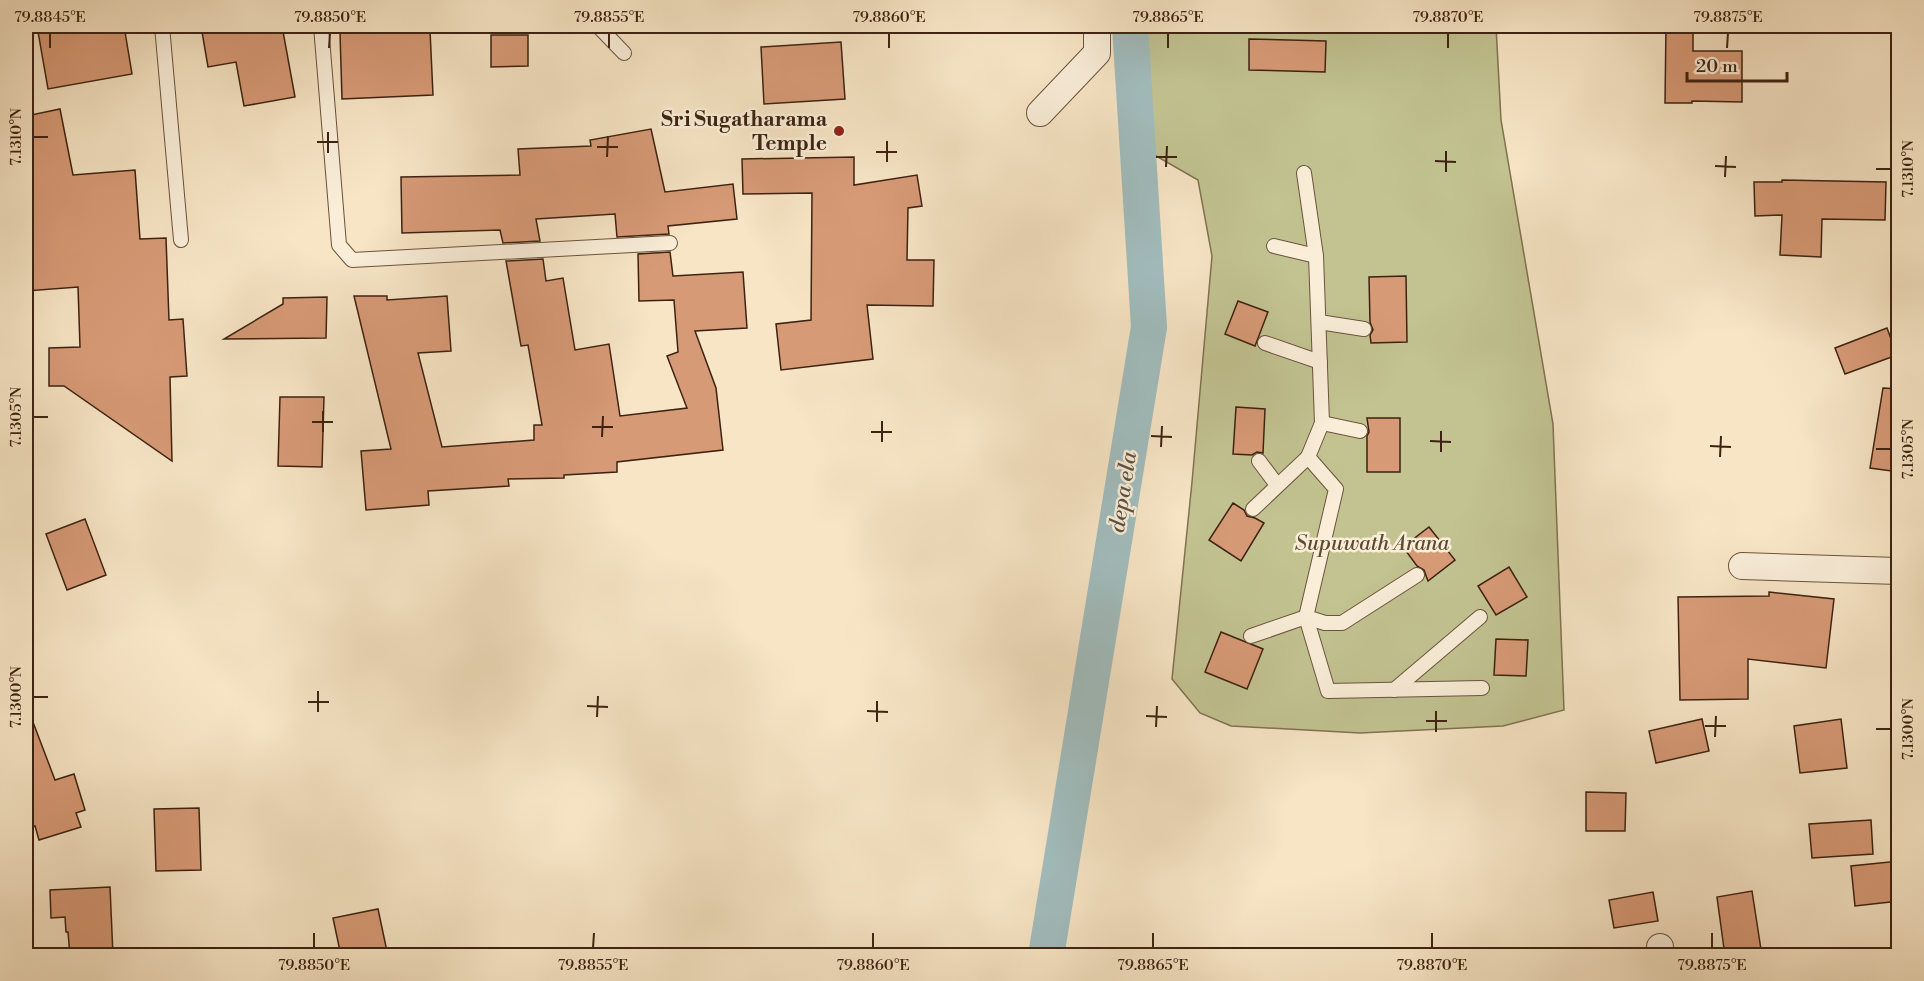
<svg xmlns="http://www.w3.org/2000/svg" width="1924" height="981" font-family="'Libre Bodoni',serif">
<rect width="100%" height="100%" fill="#f7e5c5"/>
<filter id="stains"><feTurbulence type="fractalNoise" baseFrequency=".00333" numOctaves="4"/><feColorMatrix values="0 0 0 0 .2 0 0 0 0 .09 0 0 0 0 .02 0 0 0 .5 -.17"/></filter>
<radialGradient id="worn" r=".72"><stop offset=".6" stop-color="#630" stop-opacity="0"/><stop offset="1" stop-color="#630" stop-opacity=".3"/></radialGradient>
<polygon fill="#c2c391" stroke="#807251" stroke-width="1.5" points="1130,26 1496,26 1501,120 1553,424 1564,710 1503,726 1360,733 1231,726 1200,713 1172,679 1192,482 1212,256 1198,180 1137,145"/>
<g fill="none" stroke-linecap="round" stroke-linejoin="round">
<polyline stroke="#a1bdbe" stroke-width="36" points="1046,956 1149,327 1130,26"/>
</g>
<g fill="#d79a76" stroke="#3d2211" stroke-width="1.5">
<polygon points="37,26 124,26 132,74 48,89"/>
<polygon points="201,26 282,26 295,97 244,106 236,62 208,67"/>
<polygon points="1666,26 1693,26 1693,51 1742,51 1742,102 1692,101 1692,103 1665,103"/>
<polygon points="430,30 433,95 342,99 340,33"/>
<polygon points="491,35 528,35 528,66 491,67"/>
<polygon points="1249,39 1326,41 1325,72 1249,70"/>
<polygon points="841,42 845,99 764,104 761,47"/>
<polygon points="60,109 73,175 135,170 140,239 166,238 169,320 183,319 187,376 170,377 172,461 64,386 49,386 49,348 80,347 78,287 26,291 26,116"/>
<polygon points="651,129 665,192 733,184 737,219 668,226 669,234 617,237 615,214 536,219 540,241 503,243 500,230 402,233 401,177 520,175 518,149 591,146 590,140"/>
<polygon points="854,157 854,185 917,175 922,206 908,208 907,260 934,260 933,306 867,305 873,359 781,370 776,324 811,320 812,193 743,194 742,159"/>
<polygon points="1782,180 1886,182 1885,220 1822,219 1821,257 1780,255 1782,215 1755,216 1754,182 1782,182"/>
<polygon points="670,252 673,276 743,272 747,328 695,331 716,388 723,450 617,462 617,472 564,475 564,478 508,479 509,486 428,491 429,505 366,510 361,451 391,449 354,296 387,296 387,300 447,296 451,351 418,353 442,447 534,440 534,425 542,425 528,345 521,346 506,261 543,259 546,281 563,278 575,350 609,344 620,416 687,408 667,356 678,352 674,300 639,301 638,254"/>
<polygon points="1406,276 1407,342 1371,343 1370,335 1373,330 1370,322 1369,277"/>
<polygon points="327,297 326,338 224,339 283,304 283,298"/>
<polygon points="1238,301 1268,312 1255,346 1225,334"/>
<polygon points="1887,328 1897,355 1845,374 1835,348"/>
<polygon points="1883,388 1899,389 1899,472 1870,468"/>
<polygon points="280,397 324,397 322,467 278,466"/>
<polygon points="1236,407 1265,409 1263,453 1257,452 1252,455 1233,454"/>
<polygon points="1367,418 1400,418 1400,472 1367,472 1367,436 1369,432"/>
<polygon points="1233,503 1244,510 1247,516 1255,518 1264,523 1241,561 1209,540"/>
<polygon points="85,519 106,575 67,590 46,534"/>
<polygon points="1429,527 1455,560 1428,581 1424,570 1417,566 1403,547"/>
<polygon points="1509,567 1527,597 1496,615 1478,586"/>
<polygon points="1769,592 1834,599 1826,668 1748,659 1748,699 1680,700 1678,597 1769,596"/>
<polygon points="1221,632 1263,649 1247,689 1205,672"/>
<polygon points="1496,639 1528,640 1526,676 1494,675"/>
<polygon points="26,709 28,709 55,780 74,774 85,810 76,813 81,827 39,840 35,826 26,829"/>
<polygon points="1702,719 1709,751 1656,763 1649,731"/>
<polygon points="1841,719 1847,768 1800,773 1794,726"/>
<polygon points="1586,792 1626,793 1625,831 1586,831"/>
<polygon points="199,808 201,870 156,871 154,809"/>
<polygon points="1871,820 1873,854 1812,858 1809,824"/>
<polygon points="1899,861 1899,901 1855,906 1851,866"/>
<polygon points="110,887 113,956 70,956 68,932 66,932 65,917 51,918 50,890"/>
<polygon points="1752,891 1762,956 1725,956 1717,897"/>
<polygon points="1653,892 1658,921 1614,928 1609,900"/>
<polygon points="378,909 388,956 341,956 333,918"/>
</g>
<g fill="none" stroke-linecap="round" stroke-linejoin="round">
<g stroke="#6c533e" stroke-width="16">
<g id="lane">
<polyline points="162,26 181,240"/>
<polyline points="321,26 339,245 352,260 670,243"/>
<polyline points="598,26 624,53"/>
<polyline points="1304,173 1316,256 1322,423 1308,457 1336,489 1306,617 1328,691 1482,688"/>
<polyline points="1274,246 1316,256"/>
<polyline points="1319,322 1364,329"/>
<polyline points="1265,343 1320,362"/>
<polyline points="1322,423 1360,431"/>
<polyline points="1259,461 1277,485"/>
<polyline points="1253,509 1308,457"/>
<polyline points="1251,636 1306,617 1325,623 1342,623 1417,575"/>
<polyline points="1394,690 1480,617"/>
</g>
</g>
<g stroke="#6c533e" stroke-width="28">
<g id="street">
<polyline points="1040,113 1097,53 1097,26"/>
<polyline points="1742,566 1898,571"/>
<polyline points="1660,947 1660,956"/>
</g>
</g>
<use href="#lane" stroke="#faeed9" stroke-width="14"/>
<use href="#street" stroke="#faeed9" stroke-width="26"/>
</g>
<path fill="none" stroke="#3d2211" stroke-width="2" d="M 50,48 L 50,33M 329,48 L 330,33M 609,48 L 609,33M 889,48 L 889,33M 1168,48 L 1168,33M 1448,48 L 1448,33M 1727,48 L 1728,33M 33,137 L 48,137M 317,142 L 338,142M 597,147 L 618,147M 876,152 L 897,152M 328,153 L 328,132M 607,157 L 608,136M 1156,157 L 1177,157M 1435,161 L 1456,162M 887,162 L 887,141M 1715,166 L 1736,167M 1166,167 L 1167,146M 1876,169 L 1891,169M 1446,172 L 1446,151M 1725,177 L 1726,156M 33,417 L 48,417M 312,422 L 333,422M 592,427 L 613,427M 323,432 L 323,411M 871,432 L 892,432M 1151,436 L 1172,437M 602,437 L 603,416M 1430,441 L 1451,442M 882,442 L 882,421M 1710,446 L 1731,447M 1161,447 L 1162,426M 1876,449 L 1891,449M 1441,452 L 1441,431M 1720,457 L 1721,436M 33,697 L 48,697M 308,702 L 329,702M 587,706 L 608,707M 867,711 L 888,712M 318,712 L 318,691M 1146,716 L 1167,717M 597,717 L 598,696M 1426,721 L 1447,721M 877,722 L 877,701M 1705,726 L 1726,726M 1156,727 L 1157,706M 1876,729 L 1891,729M 1436,732 L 1436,711M 1715,737 L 1716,716M 314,948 L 314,933M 593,948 L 594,933M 873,948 L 873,933M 1153,948 L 1153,933M 1432,948 L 1432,933M 1712,948 L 1712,933"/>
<circle fill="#8f2418" stroke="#faeed9" stroke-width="2" cx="839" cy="131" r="6"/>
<g text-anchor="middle" stroke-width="5" stroke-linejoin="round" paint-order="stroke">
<g font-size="21" font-weight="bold" fill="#3d2211" stroke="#faeed9" text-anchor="end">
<text x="827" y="126">Sri Sugatharama<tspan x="827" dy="24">Temple</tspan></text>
</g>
<g font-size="21" font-style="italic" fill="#5e4a31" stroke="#faeed9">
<text x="1372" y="550">Supuwath Arana</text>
</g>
<g font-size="22" font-style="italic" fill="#5b5045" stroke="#faeed9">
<text transform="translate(1122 492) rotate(-81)" y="8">depa ela</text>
</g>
</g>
<rect width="1924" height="981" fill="none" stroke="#f7e5c5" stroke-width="66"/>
<path d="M1687 72v9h100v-9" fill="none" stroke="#3d2211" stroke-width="3"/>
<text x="1696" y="72" font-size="18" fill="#3d2211" stroke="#faeed9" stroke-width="4.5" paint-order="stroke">20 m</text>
<rect x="33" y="33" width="1858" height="915" fill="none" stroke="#3d2211" stroke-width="2"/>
<g font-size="15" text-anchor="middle" fill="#3d2211">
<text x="50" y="22">79.8845°E</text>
<text x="330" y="22">79.8850°E</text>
<text x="609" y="22">79.8855°E</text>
<text x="889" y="22">79.8860°E</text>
<text x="1168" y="22">79.8865°E</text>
<text x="1448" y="22">79.8870°E</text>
<text x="1728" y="22">79.8875°E</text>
<text transform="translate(16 137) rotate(-90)" y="5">7.1310°N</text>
<text transform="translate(1908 169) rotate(-90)" y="5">7.1310°N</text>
<text transform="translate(16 417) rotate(-90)" y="5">7.1305°N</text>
<text transform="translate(1908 449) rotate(-90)" y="5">7.1305°N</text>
<text transform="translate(16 697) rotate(-90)" y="5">7.1300°N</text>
<text transform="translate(1908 729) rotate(-90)" y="5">7.1300°N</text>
<text x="314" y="970">79.8850°E</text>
<text x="593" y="970">79.8855°E</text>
<text x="873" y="970">79.8860°E</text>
<text x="1153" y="970">79.8865°E</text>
<text x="1432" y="970">79.8870°E</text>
<text x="1712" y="970">79.8875°E</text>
</g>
<rect width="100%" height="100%" filter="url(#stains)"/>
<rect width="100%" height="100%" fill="url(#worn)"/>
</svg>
